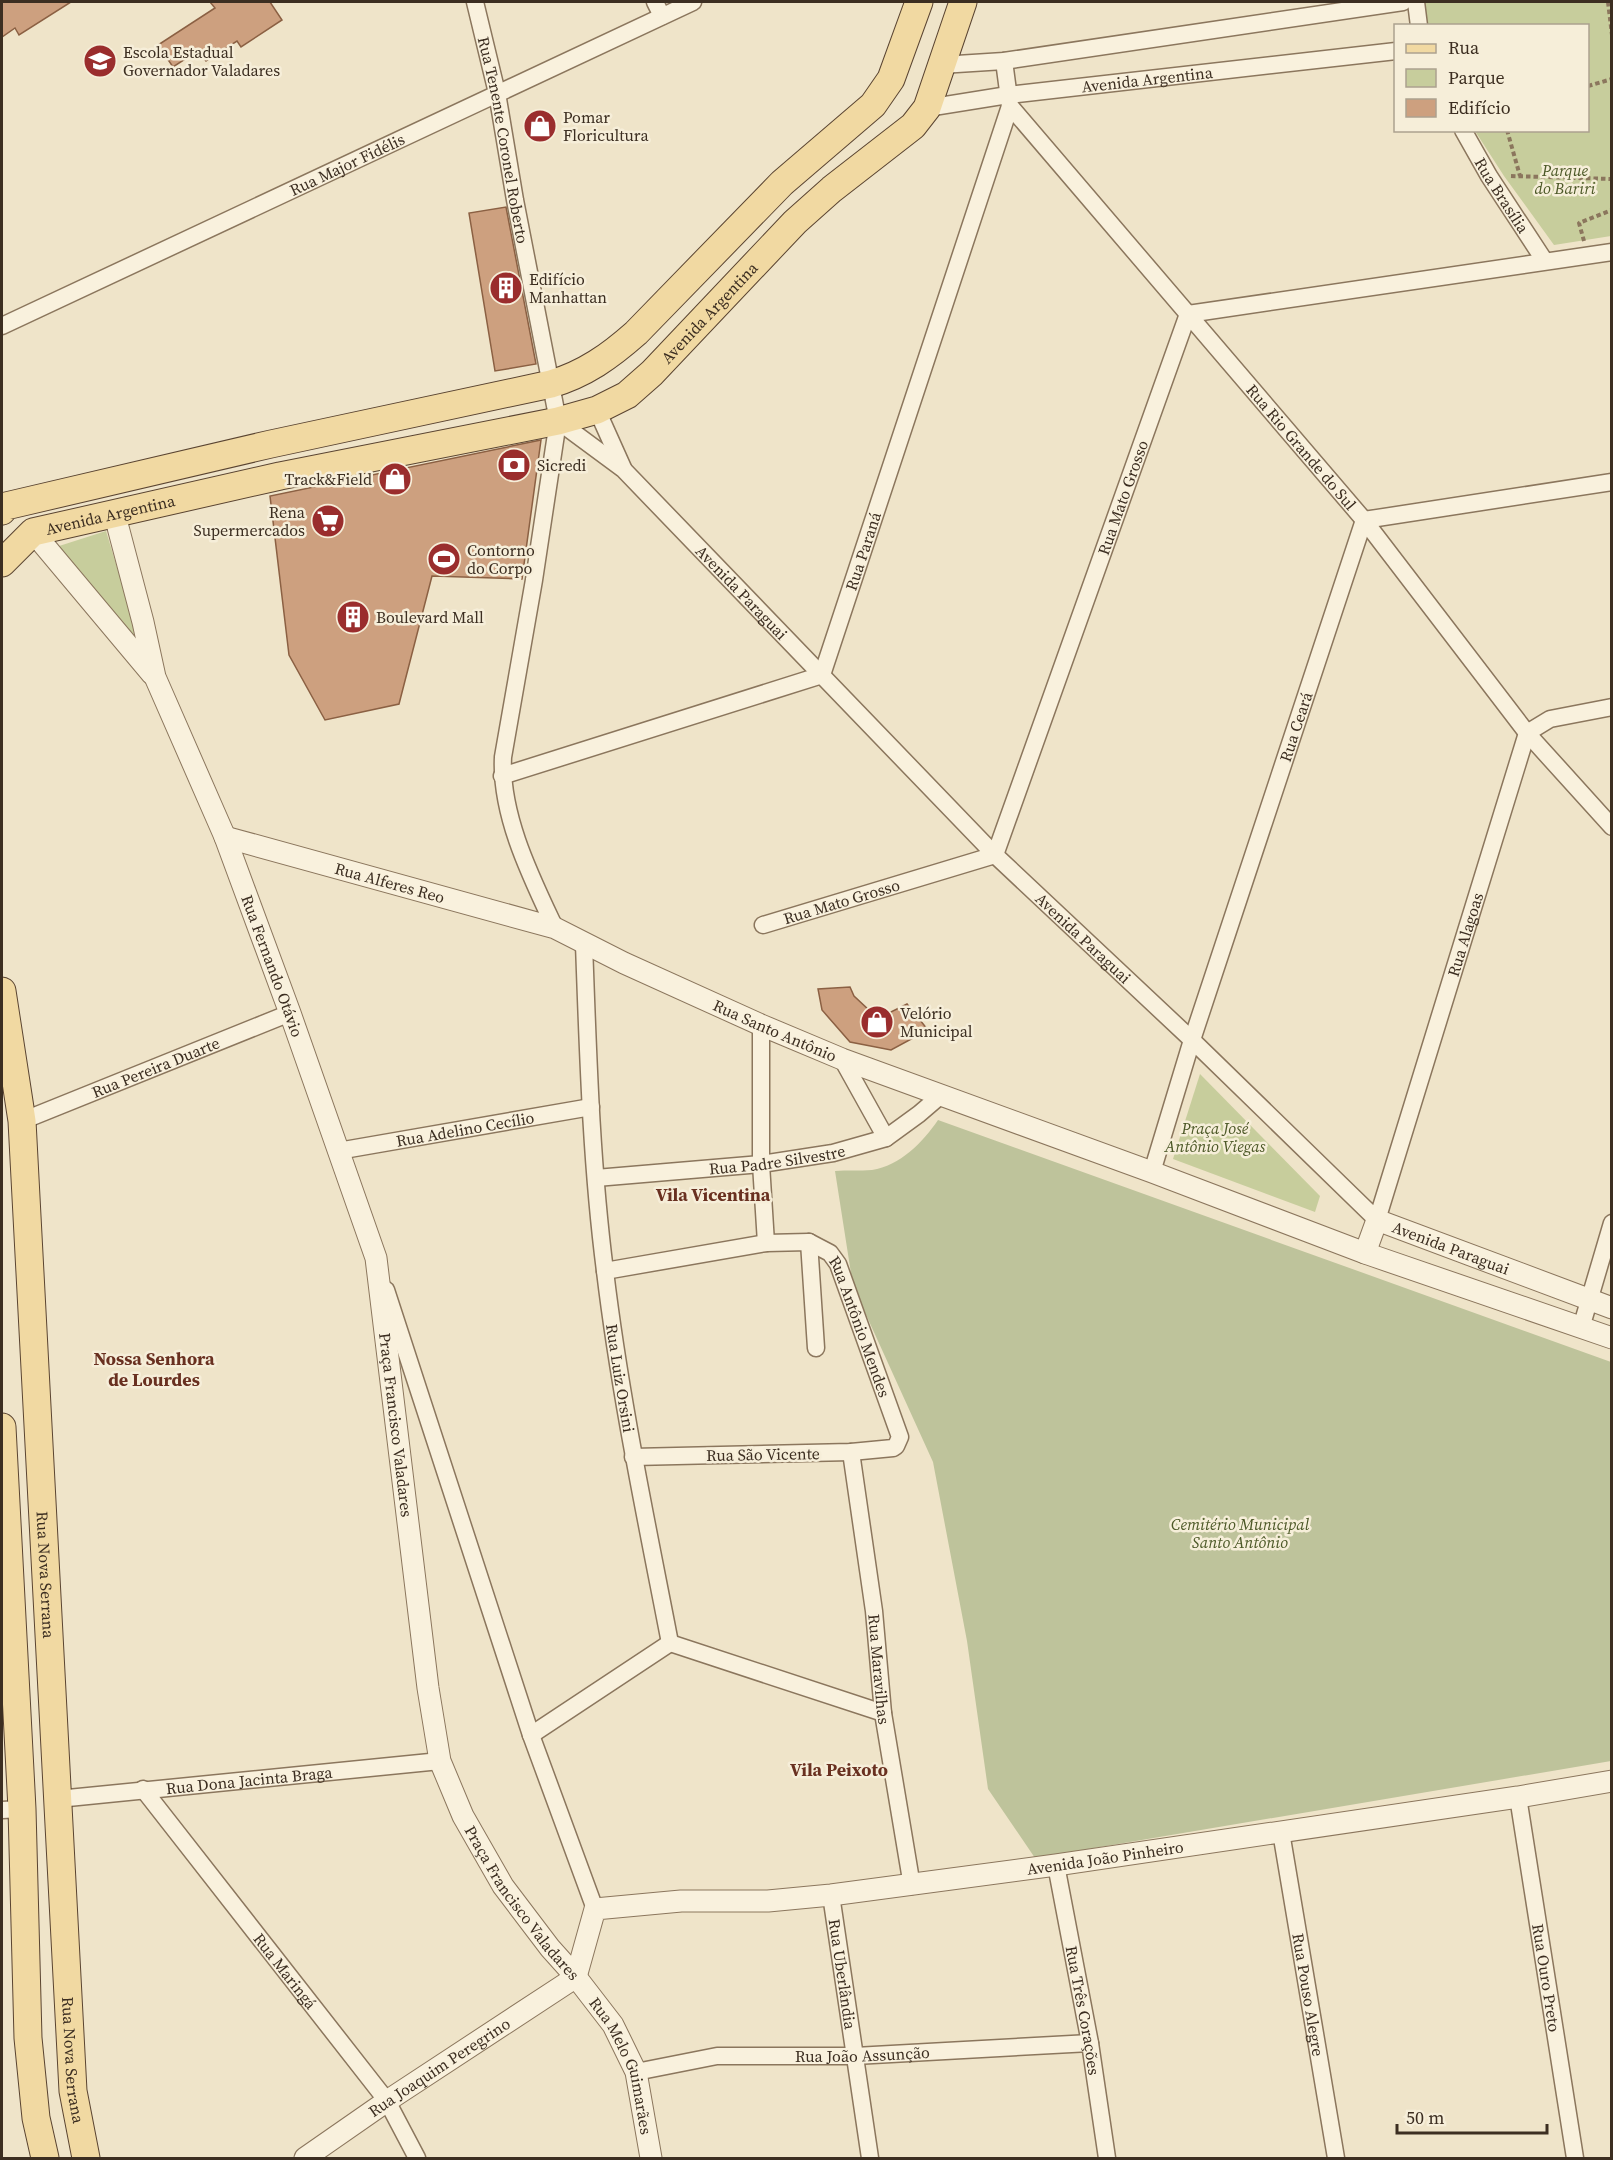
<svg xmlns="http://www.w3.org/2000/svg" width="1613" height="2160" font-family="'Source Serif 4',serif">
<rect width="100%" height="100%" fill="#efe4c9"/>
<g fill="#c7cd9c">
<polygon points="1424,2 1611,2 1611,236 1554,245 1504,176 1475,131 1588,130 1588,26 1421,26"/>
<polygon points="106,531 144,656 56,547"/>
<polygon points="1200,1074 1320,1196 1315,1212 1173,1159"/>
</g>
<path fill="#bec39b" d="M 938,1120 L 1611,1362 L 1611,1761 L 1035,1858 L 988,1789 L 967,1641 L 933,1462 L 853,1286 L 835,1171 C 847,1170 860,1171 872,1170 C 900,1166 923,1142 938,1120 Z"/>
<g fill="#cda07f" stroke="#8b6043" stroke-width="1.5">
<polygon points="2,2 71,2 19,35 15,28 2,37"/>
<polygon points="210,2 270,2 282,20 241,47 237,41 206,61 199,50 173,67 158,45 215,8"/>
<polygon points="506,207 536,364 495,371 469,213"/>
<polygon points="541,440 522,579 432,576 399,704 325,720 289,655 270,496"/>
<polygon points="850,987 854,996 869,1010 889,1013 907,1004 928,1030 891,1050 850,1042 822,1010 818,989"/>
</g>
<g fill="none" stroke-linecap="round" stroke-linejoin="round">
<g stroke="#8b765d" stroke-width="19">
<g id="minor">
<path id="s1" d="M 475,2 L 497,93 L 515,200 L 558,421 L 534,580 L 503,757 C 500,815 531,877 555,928"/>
<polyline points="655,2 662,16"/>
<polyline points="1416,2 1419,26"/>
<path id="s2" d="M 1004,61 L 1010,106 L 1364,520 L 1527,733 L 1612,827"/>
<polyline points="941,65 1004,61 1403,2"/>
<path id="s3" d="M 927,108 L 1008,95 L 1396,51"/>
<path id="s4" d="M 1463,130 L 1489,176 L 1544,260"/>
<path id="s5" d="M 2,326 L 693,2"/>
<polyline points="597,410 623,468"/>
<path id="s6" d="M 558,421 L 623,469 L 995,855 L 1192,1040 L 1377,1220 L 1527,733 L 1550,719 L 1612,707"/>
<path id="s7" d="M 502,776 L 822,675 L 1010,106"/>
<path id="s8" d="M 763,925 L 995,855 L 1188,314 L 1612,252"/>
<path id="s9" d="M 584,944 C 588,1053 591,1162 605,1271 C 620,1396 646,1519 670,1643"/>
<polyline points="761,1025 761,1164 766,1243"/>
<polyline points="842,1059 886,1138"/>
<path id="s10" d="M 22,1121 L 290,1013"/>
<path id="s11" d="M 338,1151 L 591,1107"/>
<path id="s12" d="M 1152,1172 L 1192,1040 L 1364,520 L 1612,482"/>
<path id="s13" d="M 596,1178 L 761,1164 L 833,1153 L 886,1138 L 919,1114 L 940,1096"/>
<polyline points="809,1242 816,1348"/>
<path id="s14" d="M 605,1271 L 766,1243 L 809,1242 L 830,1253 L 838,1264 L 900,1437 L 896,1446 L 893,1448 L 851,1452 L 633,1457"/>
<polyline points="386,1290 531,1735 595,1909"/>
<polyline points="1581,1328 1612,1223"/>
<path id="s15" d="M 851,1452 L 874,1611 L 883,1713 L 912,1886"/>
<polyline points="670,1643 883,1713"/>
<polyline points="531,1735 670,1643"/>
<path id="s16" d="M 143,1789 L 387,2101 L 417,2158"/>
<path id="s17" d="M 1518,1797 L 1575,2158"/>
<path id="s18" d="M 58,1799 L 440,1761"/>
<polyline points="2,1810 22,1809"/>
<path id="s19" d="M 1281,1832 L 1336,2158"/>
<path id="s20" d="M 1056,1865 L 1090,2043 L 1107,2158"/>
<path id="s21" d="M 831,1895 L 870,2158"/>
<path id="s22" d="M 636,2072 L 717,2056 L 855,2056 L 1090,2043"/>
</g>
</g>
<g stroke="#8b765d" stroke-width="23">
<g id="tertiary">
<path id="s23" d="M 114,512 L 143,622 L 155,677 L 225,837 L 290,1013 L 376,1258 L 428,1688 L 440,1761 L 463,1816 L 503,1886 L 550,1948 L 576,1977 L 613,2025 L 636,2072 L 651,2158"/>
<polyline points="33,532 152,674"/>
<path id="s24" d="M 225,837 L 555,928 L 624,963 L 761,1025 L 842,1059 L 1152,1172 L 1365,1253 L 1612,1338"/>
<path id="s25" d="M 1365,1253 L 1377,1220 L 1612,1308"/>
<path id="s26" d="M 576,1977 L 595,1909 L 681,1901 L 768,1901 L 831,1895 L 1056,1865 L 1518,1797 L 1612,1781"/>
<path id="s27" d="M 305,2158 L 387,2101 L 576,1977"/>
</g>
</g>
<g stroke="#5a4431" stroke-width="29">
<g id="primary">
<path d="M 2,511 L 6,506 L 271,444 L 551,384 C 585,374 610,356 636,333 L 782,183 L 873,105 L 891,79 L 919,2"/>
<path id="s28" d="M 2,563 L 33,532 L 280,476 L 558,421 L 597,410 L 627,395 L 652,373 L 795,222 L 832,189 L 913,126 L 927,108 L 963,2"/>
<path id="s29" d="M 2,991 L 22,1121 L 73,2091 L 86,2158"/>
<polyline points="2,1427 22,1809 28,2038 36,2118 45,2158"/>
</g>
</g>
<g stroke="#8b765d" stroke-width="4" stroke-dasharray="4.5 3" stroke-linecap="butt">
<polyline points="1608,2 1612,35"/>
<polyline points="1588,86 1612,79"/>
<polyline points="1507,130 1520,176"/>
<polyline points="1511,176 1612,179"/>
<polyline points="1584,241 1579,223 1612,210"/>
</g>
<use href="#minor" stroke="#f9f1dd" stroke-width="16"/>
<use href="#tertiary" stroke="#f9f1dd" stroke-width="21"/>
<use href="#primary" stroke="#f1d9a2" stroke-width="27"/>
</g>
<defs>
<g id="school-disc" transform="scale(1.725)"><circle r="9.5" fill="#9a2d2d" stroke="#f6eed9"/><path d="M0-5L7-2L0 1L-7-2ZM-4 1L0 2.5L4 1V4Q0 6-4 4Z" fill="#fff"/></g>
<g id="shop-disc" transform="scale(1.725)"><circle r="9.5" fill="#9a2d2d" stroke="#f6eed9"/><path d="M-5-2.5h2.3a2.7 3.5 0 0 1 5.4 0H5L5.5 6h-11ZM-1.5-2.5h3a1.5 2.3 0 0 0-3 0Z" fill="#fff"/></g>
<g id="building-disc" transform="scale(1.725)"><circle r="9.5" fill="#9a2d2d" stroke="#f6eed9"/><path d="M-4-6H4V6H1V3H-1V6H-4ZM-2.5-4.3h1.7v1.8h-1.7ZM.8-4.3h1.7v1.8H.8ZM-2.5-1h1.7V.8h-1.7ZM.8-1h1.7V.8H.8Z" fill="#fff"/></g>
<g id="bank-disc" transform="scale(1.725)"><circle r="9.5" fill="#9a2d2d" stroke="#f6eed9"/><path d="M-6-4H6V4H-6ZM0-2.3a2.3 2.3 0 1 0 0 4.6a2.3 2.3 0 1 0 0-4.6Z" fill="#fff"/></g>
<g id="supermarket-disc" transform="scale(1.725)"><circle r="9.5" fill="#9a2d2d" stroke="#f6eed9"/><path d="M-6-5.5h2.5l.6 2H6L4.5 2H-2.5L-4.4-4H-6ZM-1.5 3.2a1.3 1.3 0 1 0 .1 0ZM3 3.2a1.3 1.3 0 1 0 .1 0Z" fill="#fff"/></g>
<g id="stadium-disc" transform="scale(1.725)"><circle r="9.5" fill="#9a2d2d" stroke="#f6eed9"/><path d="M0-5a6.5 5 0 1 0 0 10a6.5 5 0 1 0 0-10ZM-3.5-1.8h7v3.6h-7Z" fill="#fff"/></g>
</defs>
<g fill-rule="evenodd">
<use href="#school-disc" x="100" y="61"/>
<use href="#shop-disc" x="540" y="126"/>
<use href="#building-disc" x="506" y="288"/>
<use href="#bank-disc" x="514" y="465"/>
<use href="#shop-disc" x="395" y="479"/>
<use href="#supermarket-disc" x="328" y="521"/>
<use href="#stadium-disc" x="444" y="559"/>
<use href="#building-disc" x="353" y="617"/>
<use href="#shop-disc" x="877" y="1022"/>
</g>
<g text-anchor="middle" stroke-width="5" stroke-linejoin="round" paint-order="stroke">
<g font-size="16" fill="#3c2e21" stroke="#f6eed9" text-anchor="start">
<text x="123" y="58">Escola Estadual<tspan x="123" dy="18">Governador Valadares</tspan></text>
<text x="563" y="123">Pomar<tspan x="563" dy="18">Floricultura</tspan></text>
<text x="529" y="285">Edifício<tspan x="529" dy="18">Manhattan</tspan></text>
<text x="537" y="471">Sicredi</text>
<text x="372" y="485" text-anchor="end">Track&amp;Field</text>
<text x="305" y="518" text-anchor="end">Rena<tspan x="305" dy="18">Supermercados</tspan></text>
<text x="467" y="556">Contorno<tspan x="467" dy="18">do Corpo</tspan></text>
<text x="376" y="623">Boulevard Mall</text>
<text x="900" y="1019">Velório<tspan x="900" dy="18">Municipal</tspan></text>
</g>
<g font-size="16" fill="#3c2e21" stroke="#f6eed9">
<text dy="6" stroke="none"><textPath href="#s3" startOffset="222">Avenida Argentina</textPath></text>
<text dy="6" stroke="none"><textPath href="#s1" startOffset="141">Rua Tenente Coronel Roberto</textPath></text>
<text dy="6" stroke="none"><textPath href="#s5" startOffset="381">Rua Major Fidélis</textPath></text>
<text dy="6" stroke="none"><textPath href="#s4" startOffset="76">Rua Brasília</textPath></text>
<text dy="6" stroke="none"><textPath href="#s28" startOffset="771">Avenida Argentina</textPath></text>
<text dy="6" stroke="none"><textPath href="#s2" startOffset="494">Rua Rio Grande do Sul</textPath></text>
<text dy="6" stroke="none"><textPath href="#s8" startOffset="622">Rua Mato Grosso</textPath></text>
<text dy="6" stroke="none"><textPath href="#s28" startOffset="123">Avenida Argentina</textPath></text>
<text dy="6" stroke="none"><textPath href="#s7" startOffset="466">Rua Paraná</textPath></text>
<text dy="6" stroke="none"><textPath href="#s6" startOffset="252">Avenida Paraguai</textPath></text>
<text dy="6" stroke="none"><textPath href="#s12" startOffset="468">Rua Ceará</textPath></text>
<text dy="6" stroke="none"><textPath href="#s24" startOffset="171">Rua Alferes Reo</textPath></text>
<text dy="6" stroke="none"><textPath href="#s8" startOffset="82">Rua Mato Grosso</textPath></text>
<text dy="6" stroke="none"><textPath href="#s6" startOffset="1444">Rua Alagoas</textPath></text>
<text dy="6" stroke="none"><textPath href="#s6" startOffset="738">Avenida Paraguai</textPath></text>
<text dy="6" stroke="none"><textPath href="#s23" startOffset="482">Rua Fernando Otávio</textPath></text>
<text dy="6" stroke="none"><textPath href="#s24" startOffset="585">Rua Santo Antônio</textPath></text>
<text dy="6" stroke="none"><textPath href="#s10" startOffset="144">Rua Pereira Duarte</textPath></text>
<text dy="6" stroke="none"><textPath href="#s11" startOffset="129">Rua Adelino Cecílio</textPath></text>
<text dy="6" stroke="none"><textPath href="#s13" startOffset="182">Rua Padre Silvestre</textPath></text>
<text dy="6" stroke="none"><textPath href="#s25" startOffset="114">Avenida Paraguai</textPath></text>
<text dy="6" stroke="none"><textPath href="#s14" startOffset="310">Rua Antônio Mendes</textPath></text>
<text dy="6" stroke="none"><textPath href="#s9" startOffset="436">Rua Luiz Orsini</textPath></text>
<text dy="6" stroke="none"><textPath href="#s23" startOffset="960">Praça Francisco Valadares</textPath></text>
<text transform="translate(763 1454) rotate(-1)" y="6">Rua São Vicente</text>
<text dy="6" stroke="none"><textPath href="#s29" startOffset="586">Rua Nova Serrana</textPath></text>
<text dy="6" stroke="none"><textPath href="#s15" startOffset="219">Rua Maravilhas</textPath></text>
<text dy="6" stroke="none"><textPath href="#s18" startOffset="192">Rua Dona Jacinta Braga</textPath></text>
<text dy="6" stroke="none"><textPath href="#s26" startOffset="584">Avenida João Pinheiro</textPath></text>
<text dy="6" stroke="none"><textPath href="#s23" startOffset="1464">Praça Francisco Valadares</textPath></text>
<text dy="6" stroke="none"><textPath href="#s16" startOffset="231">Rua Maringá</textPath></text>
<text dy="6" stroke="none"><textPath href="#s21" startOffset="80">Rua Uberlândia</textPath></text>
<text dy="6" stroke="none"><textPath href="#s17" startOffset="183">Rua Ouro Preto</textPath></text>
<text dy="6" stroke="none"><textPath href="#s19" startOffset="165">Rua Pouso Alegre</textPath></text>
<text dy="6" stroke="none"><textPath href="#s20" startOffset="148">Rua Três Corações</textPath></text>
<text dy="6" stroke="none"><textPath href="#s22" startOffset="228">Rua João Assunção</textPath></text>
<text dy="6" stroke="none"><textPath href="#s29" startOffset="1072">Rua Nova Serrana</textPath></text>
<text dy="6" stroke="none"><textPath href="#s23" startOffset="1658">Rua Melo Guimarães</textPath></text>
<text dy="6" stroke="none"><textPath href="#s27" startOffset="162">Rua Joaquim Peregrino</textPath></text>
</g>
<g font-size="16" font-style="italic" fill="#4c5827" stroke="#f6eed9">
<text x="1565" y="176">Parque<tspan x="1565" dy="18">do Bariri</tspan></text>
<text x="1215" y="1134">Praça José<tspan x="1215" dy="18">Antônio Viegas</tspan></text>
<text x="1240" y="1530">Cemitério Municipal<tspan x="1240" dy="18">Santo Antônio</tspan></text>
</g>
<g font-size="18" font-weight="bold" fill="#693020" stroke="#f6eed9">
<text x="713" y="1201">Vila Vicentina</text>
<text x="154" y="1365">Nossa Senhora<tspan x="154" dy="21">de Lourdes</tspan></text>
<text x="839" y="1776">Vila Peixoto</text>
</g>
</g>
<rect width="1613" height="2160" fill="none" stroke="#3c2e21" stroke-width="6"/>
<rect x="1394" y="24" width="195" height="108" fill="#f6eed9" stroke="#aca18f" stroke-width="1.5"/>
<rect x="1406" y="44" width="30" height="9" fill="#f1d9a2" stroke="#aca18f" stroke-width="1.5"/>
<text x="1448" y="54" font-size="18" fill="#3c2e21">Rua</text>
<rect x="1406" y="69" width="30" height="18" fill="#c7cd9c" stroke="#aca18f" stroke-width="1.5"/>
<text x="1448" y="84" font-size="18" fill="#3c2e21">Parque</text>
<rect x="1406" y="99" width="30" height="18" fill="#cda07f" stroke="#aca18f" stroke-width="1.5"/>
<text x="1448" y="114" font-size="18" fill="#3c2e21">Edifício</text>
<path d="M1397 2124v9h150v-9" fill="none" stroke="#3c2e21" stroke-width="3"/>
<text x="1406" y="2124" font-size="18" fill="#3c2e21" stroke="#f6eed9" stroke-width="4.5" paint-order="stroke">50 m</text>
</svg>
